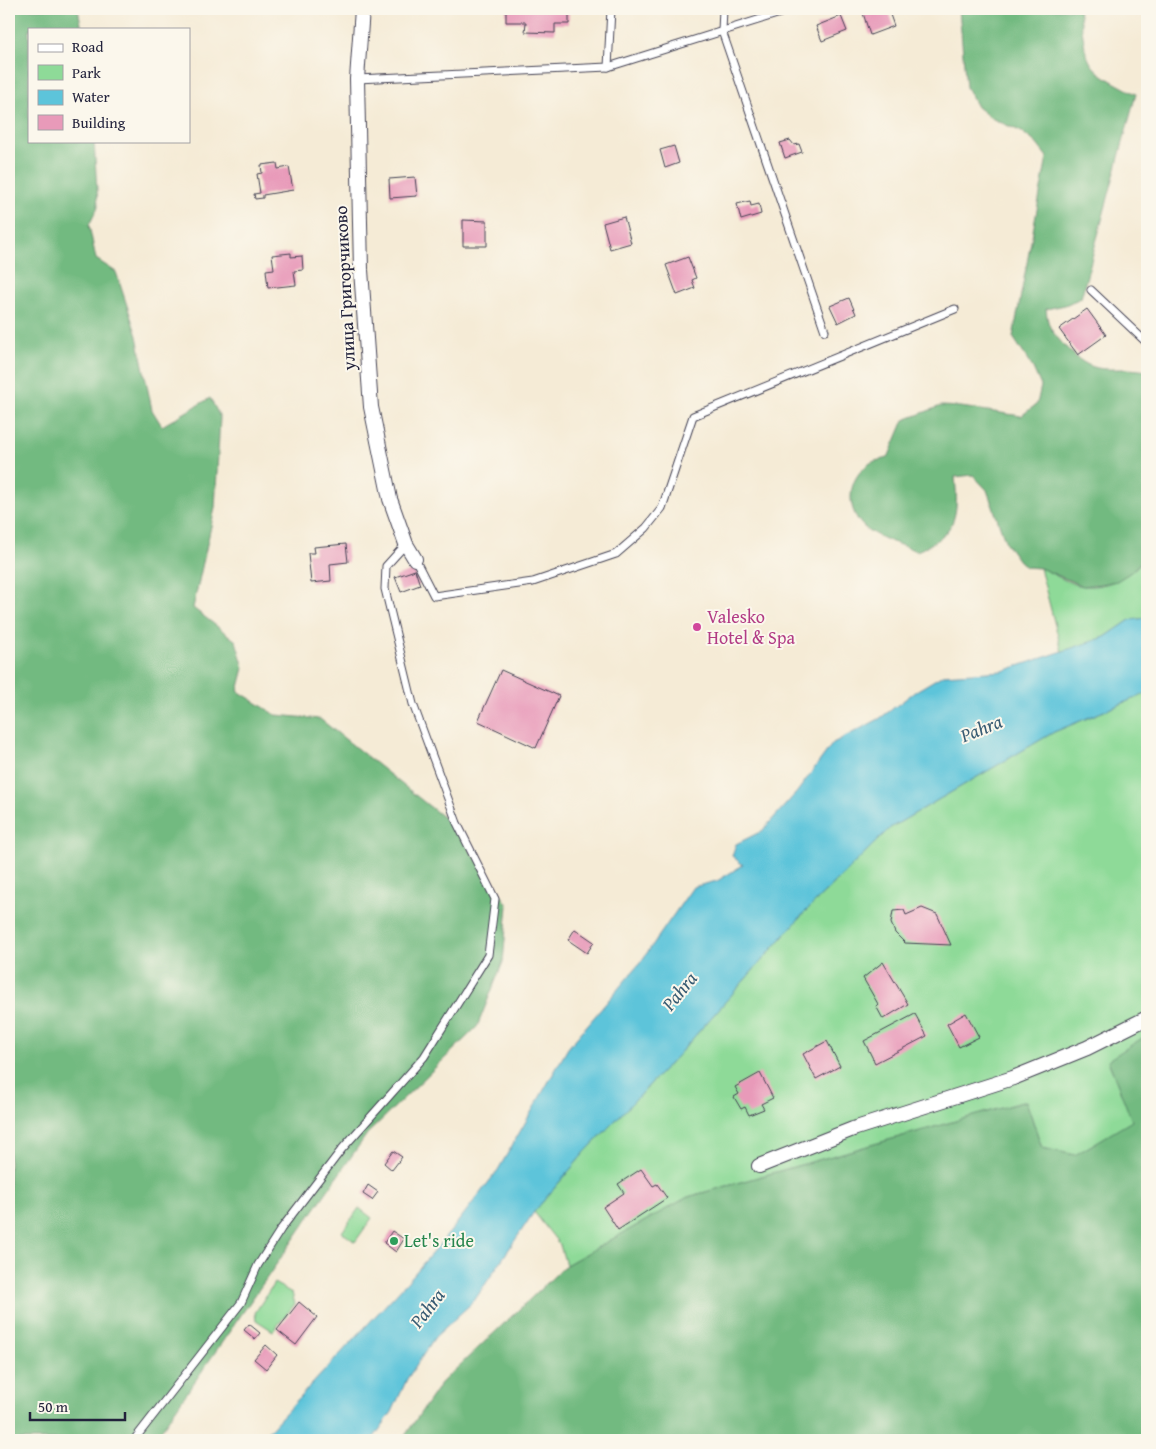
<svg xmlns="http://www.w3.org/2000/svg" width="1156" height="1449" font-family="'Gentium Book Plus',serif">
<rect width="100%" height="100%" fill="#fbf7ec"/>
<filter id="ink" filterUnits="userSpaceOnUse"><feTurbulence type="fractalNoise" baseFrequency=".02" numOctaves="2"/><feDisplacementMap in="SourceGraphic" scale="10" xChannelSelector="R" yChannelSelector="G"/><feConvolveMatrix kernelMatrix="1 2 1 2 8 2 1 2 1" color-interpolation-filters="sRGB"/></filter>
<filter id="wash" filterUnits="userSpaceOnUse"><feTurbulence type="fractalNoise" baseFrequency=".0096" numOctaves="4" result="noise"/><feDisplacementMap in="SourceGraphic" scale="20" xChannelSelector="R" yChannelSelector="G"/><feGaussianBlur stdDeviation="1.12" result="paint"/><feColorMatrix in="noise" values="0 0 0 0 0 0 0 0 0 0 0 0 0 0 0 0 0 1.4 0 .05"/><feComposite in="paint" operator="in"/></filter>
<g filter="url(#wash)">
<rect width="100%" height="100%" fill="#f5ebd6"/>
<g fill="#8eda98" stroke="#587e6a">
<path d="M 1147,555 L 1147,618 L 1130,620 L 1105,637 L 1062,652 L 1040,568 C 1053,573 1070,585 1084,586 C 1109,588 1133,575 1147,555 Z"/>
<polygon points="1147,693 1147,1035 1108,1061 1133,1121 1075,1155 1042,1148 1026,1101 688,1197 566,1265 560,1245 534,1212 585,1152 678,1055 804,913 890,828 1054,732"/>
<polygon points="359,1208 372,1218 355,1242 342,1232"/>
<polygon points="274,1283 292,1293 295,1304 273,1331 256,1320 255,1313"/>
</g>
<g fill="#72ba80" stroke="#4a6e5e">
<polygon points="9,9 78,9 82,29 29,29 29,141 94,141 98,207 89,225 96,259 116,272 137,336 152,410 162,426 210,398 220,417 215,508 193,608 236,641 244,668 238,691 276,715 320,719 404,786 453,825 508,905 503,962 477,1027 367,1134 154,1440 9,1440"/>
<path d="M 959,9 L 1079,9 C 1088,67 1082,66 1136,94 L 1081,298 L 1065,305 L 1046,309 C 1048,327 1050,329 1062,343 C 1096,381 1105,364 1147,371 L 1147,555 L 1131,572 L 1117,581 L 1101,584 L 1083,586 L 1040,568 L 1026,567 L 1019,561 L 1006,543 L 987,490 L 973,475 L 955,477 C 959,517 956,534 917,551 C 901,545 877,538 864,527 C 845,508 847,479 869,464 C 874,460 882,460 888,458 L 904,420 L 941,406 L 961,407 L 1021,416 L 1037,404 L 1041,386 L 1033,368 L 1013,337 L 1047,157 L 1036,143 L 1022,132 L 991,118 L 977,107 L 966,87 Z"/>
<polygon points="1147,1035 1147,1440 402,1440 441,1383 566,1265 688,1197 1026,1101 1042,1148 1075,1155 1132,1121 1108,1060"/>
</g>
<polygon fill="#5dc4da" stroke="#40738a" points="1147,618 1147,693 1054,732 890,828 804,913 678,1055 585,1152 534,1212 474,1301 435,1337 407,1379 392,1412 372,1440 260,1440 408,1281 450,1232 498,1170 568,1048 640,963 693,887 717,881 743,865 732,856 736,844 762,831 797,792 833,743 879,719 916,691 943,675 1003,671 1105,637 1130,620"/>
<g id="blocks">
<g fill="#e89ab9">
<polygon points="506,9 569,9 569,24 555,24 555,33 525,32 526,22 506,22"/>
<polygon points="865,9 888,9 894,26 870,35 862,10"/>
<polygon points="841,16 847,31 822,41 816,26"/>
<polygon points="790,140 794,145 799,144 802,152 785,158 780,143"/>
<polygon points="674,146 679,163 665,168 660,150"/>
<polygon points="277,163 278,169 289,167 293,190 263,195 263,198 255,199 254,194 260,193 257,174 262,173 261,165"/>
<polygon points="415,177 417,196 390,198 389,179"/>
<polygon points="750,201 751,206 759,204 761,214 741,220 737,204"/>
<polygon points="624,217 631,243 610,249 603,223"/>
<polygon points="463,220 487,221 487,246 463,246"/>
<polygon points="291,253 291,257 302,256 303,270 294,271 296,285 268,288 266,270 274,269 272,255"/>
<polygon points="688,257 696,278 692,280 695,288 677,295 666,265"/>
<polygon points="849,298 856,314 838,323 830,306"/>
<polygon points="1087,309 1106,335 1078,355 1059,329"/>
<polygon points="346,544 348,562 330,564 331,581 311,583 308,553 315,553 314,547"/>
<polygon points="415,570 420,585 401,592 395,577"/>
<polygon points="501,670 559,696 536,748 478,721"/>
<polygon points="922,908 937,914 951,945 905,943 895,933 891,923 893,911 904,910 906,915"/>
<polygon points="575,929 594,942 587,953 568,940"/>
<polygon points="883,962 908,1004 883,1019 876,1006 878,1004 863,978"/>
<polygon points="966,1013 979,1037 959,1047 947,1024"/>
<polygon points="915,1014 927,1036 875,1063 864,1041"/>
<polygon points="827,1041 840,1066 816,1079 803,1054"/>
<polygon points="760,1073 773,1098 761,1104 764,1109 749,1115 745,1107 741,1109 734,1097 739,1094 735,1087"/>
<polygon points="393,1151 402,1157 392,1170 384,1163"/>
<polygon points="641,1169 653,1186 657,1184 667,1198 618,1230 603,1207 624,1193 618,1184"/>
<polygon points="368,1185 378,1192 372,1200 363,1194"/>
<polygon points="392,1231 404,1239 396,1252 384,1243"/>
<polygon points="299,1302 317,1317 296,1345 277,1330"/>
<polygon points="249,1324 260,1333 255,1339 244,1330"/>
<polygon points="266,1345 277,1355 266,1369 254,1359"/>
</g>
</g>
</g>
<g filter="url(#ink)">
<use href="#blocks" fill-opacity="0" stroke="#424052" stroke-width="1"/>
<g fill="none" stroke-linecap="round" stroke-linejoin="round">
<g stroke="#424052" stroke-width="9">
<g id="service">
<polyline points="723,9 722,31 825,331"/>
<polyline points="608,67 793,9"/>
<polyline points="357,79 608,67 611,9"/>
<polyline points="1091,290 1147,343"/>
<polyline points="415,559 434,596 533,582 616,554 646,528 662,508 693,416 955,309"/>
<polyline points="134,1440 241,1303 258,1265 281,1229 342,1149 424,1057 488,955 495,899 457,823 413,704 385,589 386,566 406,544"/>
</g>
</g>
<g stroke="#424052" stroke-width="16">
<g id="minor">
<polyline points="362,9 357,79 361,270 371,407 390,499 406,544 415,559"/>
<polyline points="759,1166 853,1129 1013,1078 1087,1048 1147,1018"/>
</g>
</g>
<use href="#service" stroke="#fff" stroke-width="7"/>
<use href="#minor" stroke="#fff" stroke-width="14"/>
</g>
</g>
<circle fill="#d1479c" stroke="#fbf7ec" stroke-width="2" cx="697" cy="627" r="5"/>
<circle fill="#2e9e5b" stroke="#fbf7ec" stroke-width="2" cx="394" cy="1241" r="5"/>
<g text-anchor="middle" stroke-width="4" stroke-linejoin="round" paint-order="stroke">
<g font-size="18" fill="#22223b" stroke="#fbf7ec">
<text transform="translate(345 288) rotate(-93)" y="6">улица Григорчиково</text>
</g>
<g font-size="18" fill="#b23c85" stroke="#fbf7ec" text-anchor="start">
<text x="707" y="623">Valesko<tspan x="707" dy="21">Hotel &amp; Spa</tspan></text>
</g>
<g font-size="18" fill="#27864d" stroke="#fbf7ec" text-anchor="start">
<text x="404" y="1247">Let's ride</text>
</g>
<g font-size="19" font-style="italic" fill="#375b73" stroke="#fbf7ec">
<text transform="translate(981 728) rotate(-22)" y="7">Pahra</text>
<text transform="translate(679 991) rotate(-51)" y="7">Pahra</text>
<text transform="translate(427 1308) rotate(-52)" y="7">Pahra</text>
</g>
</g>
<rect width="1156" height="1449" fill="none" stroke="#fbf7ec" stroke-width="30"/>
<rect x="28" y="28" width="162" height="115" fill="#fbf7ec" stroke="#a4a2a5"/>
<rect x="38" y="44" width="25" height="8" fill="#ffffff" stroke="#a4a2a5"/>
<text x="72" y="52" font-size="15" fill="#22223b">Road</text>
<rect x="38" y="65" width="25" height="15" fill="#8eda98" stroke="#a4a2a5"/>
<text x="72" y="78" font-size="15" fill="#22223b">Park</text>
<rect x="38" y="90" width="25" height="15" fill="#5dc4da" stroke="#a4a2a5"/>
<text x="72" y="102" font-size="15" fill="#22223b">Water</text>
<rect x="38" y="115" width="25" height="15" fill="#e89ab9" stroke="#a4a2a5"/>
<text x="72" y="128" font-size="15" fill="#22223b">Building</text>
<path d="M30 1412v8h95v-8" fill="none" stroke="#22223b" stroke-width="2.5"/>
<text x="38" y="1412" font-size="15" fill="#22223b" stroke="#fbf7ec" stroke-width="4" paint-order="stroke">50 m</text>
</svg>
